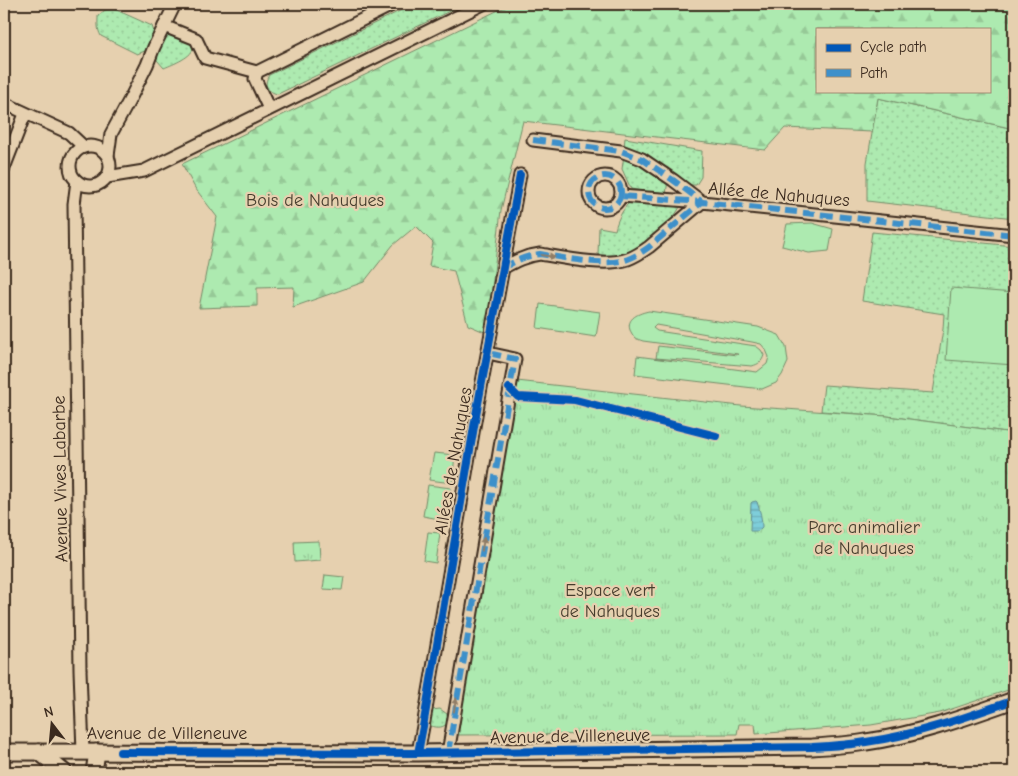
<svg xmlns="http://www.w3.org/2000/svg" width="1018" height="776" font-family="'Comic Neue',sans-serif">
<defs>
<pattern id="grass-dots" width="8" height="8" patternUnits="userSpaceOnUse" patternTransform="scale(1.25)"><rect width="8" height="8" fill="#adeab0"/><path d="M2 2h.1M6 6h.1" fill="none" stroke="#96c997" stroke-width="1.8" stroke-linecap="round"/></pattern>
<pattern id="forest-firs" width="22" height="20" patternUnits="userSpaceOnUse" patternTransform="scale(1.25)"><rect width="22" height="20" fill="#adeab0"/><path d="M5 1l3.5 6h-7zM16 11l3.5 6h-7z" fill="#96c997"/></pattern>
<pattern id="park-tufts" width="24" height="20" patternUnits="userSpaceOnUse" patternTransform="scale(1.25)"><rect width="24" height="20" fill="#adeab0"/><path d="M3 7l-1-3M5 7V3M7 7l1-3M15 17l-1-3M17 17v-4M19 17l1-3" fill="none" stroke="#96c997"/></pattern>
<pattern id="water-rules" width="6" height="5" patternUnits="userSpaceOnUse" patternTransform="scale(1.25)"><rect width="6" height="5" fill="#7eceda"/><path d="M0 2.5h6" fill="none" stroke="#6eb1bb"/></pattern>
</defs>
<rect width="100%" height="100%" fill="#e6d0af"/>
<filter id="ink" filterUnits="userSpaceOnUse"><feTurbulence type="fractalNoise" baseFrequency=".02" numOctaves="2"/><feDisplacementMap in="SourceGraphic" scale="10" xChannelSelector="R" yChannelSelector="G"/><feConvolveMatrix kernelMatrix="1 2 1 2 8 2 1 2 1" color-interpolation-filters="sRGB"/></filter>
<g filter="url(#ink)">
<g fill="url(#grass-dots)" stroke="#748a67">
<path d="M 414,4 L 464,4 L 278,94 C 267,92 263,85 269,75 Z"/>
<path d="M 112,8 L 152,26 L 154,32 L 145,51 L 137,54 L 101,36 C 97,29 98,23 98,16 L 105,10 Z"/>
<path d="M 167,34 L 170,34 C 176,36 184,38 189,42 C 204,53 171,65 164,68 L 157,60 L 156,58 Z"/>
<polygon points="878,98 1014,129 1014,218 867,201 867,163"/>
<polygon points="625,138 702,151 701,177 696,185 686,185 656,161 624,147"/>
<polygon points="624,155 668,179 666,195 631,189 622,169"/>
<path d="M 632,199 L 681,205 C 671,225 641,256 617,257 C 611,257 604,255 598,254 L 599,227 L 615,230 C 618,217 624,208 632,199 Z"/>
<polygon points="872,232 1014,246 1014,433 887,416 821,411 824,385 933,393 943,329 944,314 862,301"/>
<path d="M 440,709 L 447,714 L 449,722 C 443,728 439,728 431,726 L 429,712 L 432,710 Z"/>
</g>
<path fill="url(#forest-firs)" stroke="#748a67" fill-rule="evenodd" d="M 511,4 L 1014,4 L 1014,129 L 878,98 L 872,132 L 785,128 L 765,150 L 523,121 L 501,210 L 487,333 L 468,325 L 454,271 L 429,266 L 433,243 L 416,226 L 393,245 L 364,282 L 293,307 L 294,287 L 257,288 L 257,306 L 199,308 L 217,217 L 195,188 L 182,164 ZM 817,29 L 989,29 L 989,91 L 817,91 Z"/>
<g fill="url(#park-tufts)" stroke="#748a67">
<polygon points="517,381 741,406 887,416 1014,433 1014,688 940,713 871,725 756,734 755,724 739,724 737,734 453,735"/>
<polygon points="319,541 320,560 295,562 294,542"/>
</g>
<g fill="#adeab0" stroke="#748a67">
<polygon points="812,223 833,229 829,251 809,253 782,246 787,224"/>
<polygon points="951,288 1014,293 1014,365 946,360"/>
<polygon points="540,304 600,312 596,337 537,328"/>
<path d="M 649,311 L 758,327 L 779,335 L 786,347 L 788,362 L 782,375 L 776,383 L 762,389 L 635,374 L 637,356 L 757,372 L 767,364 L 769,357 L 766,350 L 761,344 L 752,342 L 656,325 L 653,328 L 657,331 L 756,346 L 761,350 L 764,355 C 762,362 759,364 752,366 L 656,358 L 658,346 L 737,355 L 738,354 L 643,341 C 640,340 637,339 635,338 C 633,336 631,332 630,330 C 626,318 639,313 649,311 Z"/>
<polygon points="434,453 455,455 452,483 429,480"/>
<polygon points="428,485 451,488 445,520 423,516"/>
<polygon points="428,532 440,533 436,563 424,561"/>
<polygon points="325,575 344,577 342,590 323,589"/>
</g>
<path fill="url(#water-rules)" stroke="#638c8f" d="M 756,501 L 757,502 C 760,511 762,518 762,527 L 758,531 L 750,531 L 751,503 L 752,502 Z"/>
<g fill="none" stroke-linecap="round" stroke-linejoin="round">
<g stroke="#3b2a1e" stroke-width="15">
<g id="street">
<polyline points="164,26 196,39 205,58 257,72"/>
<polyline points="4,103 69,133 84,147"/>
<polyline points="269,109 255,79 257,72 394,4"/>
<polyline points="533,140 621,151 642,159 673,180 702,202 621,196"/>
<circle cx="90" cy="166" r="20"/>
<polyline points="108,156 111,134 129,101 147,65 154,47 175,4"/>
<polyline points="4,168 25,114"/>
<circle cx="605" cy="192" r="16"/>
<polyline points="107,177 144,171 483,4"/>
<polyline points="77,181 74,204 80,670 83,752"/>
<path d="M 503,268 C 515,261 525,256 540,254 C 564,258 606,267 628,259 C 636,256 642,252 649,247 L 702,202 L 1014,235"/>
<polyline points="418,753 424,721 476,415 520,175"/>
<polyline points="448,753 515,359 488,353"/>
</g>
</g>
<g stroke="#3b2a1e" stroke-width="19">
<g id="secondary">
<path d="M 4,752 L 418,753 L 812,747 C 830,746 848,745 866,742 C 917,735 966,717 1014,700"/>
<polyline points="39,752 64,772"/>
<polyline points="94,772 97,752"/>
</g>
</g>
<use href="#street" stroke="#e6d0af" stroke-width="11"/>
<use href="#secondary" stroke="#e6d0af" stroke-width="15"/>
<g stroke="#3e90ca" stroke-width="6" stroke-dasharray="12 6" stroke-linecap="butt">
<polyline points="533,140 621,151 642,159 673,180 702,202 621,196"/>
<circle cx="605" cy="192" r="16"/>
<path d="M 503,268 C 515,261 525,256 540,254 C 564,258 606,267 628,259 C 636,256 642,252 649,247 L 702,202 L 1014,235"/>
<polyline points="448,753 515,359 488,353"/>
</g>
<g stroke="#e6d0af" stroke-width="11">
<g id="cycleway">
<polyline points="509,388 518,397 575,400 716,436"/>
<path d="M 120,752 L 418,753 L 812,747 C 830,746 848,745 866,742 C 917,735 966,717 1014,700"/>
<polyline points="418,753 424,721 476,415 520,175"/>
</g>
</g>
<use href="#cycleway" stroke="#0057b8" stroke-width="8"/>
</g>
<defs><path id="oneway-solid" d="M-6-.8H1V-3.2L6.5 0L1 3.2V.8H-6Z" transform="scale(1.25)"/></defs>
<g fill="#907d66">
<use href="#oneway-solid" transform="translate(548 256) rotate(7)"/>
<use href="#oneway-solid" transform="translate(483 544) rotate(-80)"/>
<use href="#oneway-solid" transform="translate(455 705) rotate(-80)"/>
</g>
</g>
<g text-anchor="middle" stroke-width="4.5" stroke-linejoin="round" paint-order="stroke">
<g font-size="18" fill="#3b2a1e" stroke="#e6d0af">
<text transform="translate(779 194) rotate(5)" y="6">Allée de Nahuques</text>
<text transform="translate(453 461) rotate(-80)" y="6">Allées de Nahuques</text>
<text transform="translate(60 479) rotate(-91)" y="6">Avenue Vives Labarbe</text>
<text x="167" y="739">Avenue de Villeneuve</text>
<text transform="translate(570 736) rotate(-1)" y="6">Avenue de Villeneuve</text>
</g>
<g font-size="18" fill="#463d2d" stroke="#e6d0af">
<text x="315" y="206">Bois de Nahuques</text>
<text x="864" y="533">Parc animalier<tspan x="864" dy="21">de Nahuques</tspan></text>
<text x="610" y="596">Espace vert<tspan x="610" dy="21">de Nahuques</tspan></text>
</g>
</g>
<rect width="1018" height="776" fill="none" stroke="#e6d0af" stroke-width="20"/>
<rect x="10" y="10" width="998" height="756" fill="none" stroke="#3b2a1e" stroke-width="2" filter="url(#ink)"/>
<rect x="816" y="28" width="175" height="65" fill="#e6d0af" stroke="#a28e75"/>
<rect x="826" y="44" width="25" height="8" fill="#0057b8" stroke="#a28e75"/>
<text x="860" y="52" font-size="15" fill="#3b2a1e">Cycle path</text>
<rect x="826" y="69" width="25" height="8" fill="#3e90ca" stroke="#a28e75"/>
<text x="860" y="78" font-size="15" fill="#3b2a1e">Path</text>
<g transform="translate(52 724) rotate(344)" stroke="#e6d0af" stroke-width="4" paint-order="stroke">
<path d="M0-4L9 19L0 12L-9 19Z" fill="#3b2a1e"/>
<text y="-8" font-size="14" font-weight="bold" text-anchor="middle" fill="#3b2a1e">N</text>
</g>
</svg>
